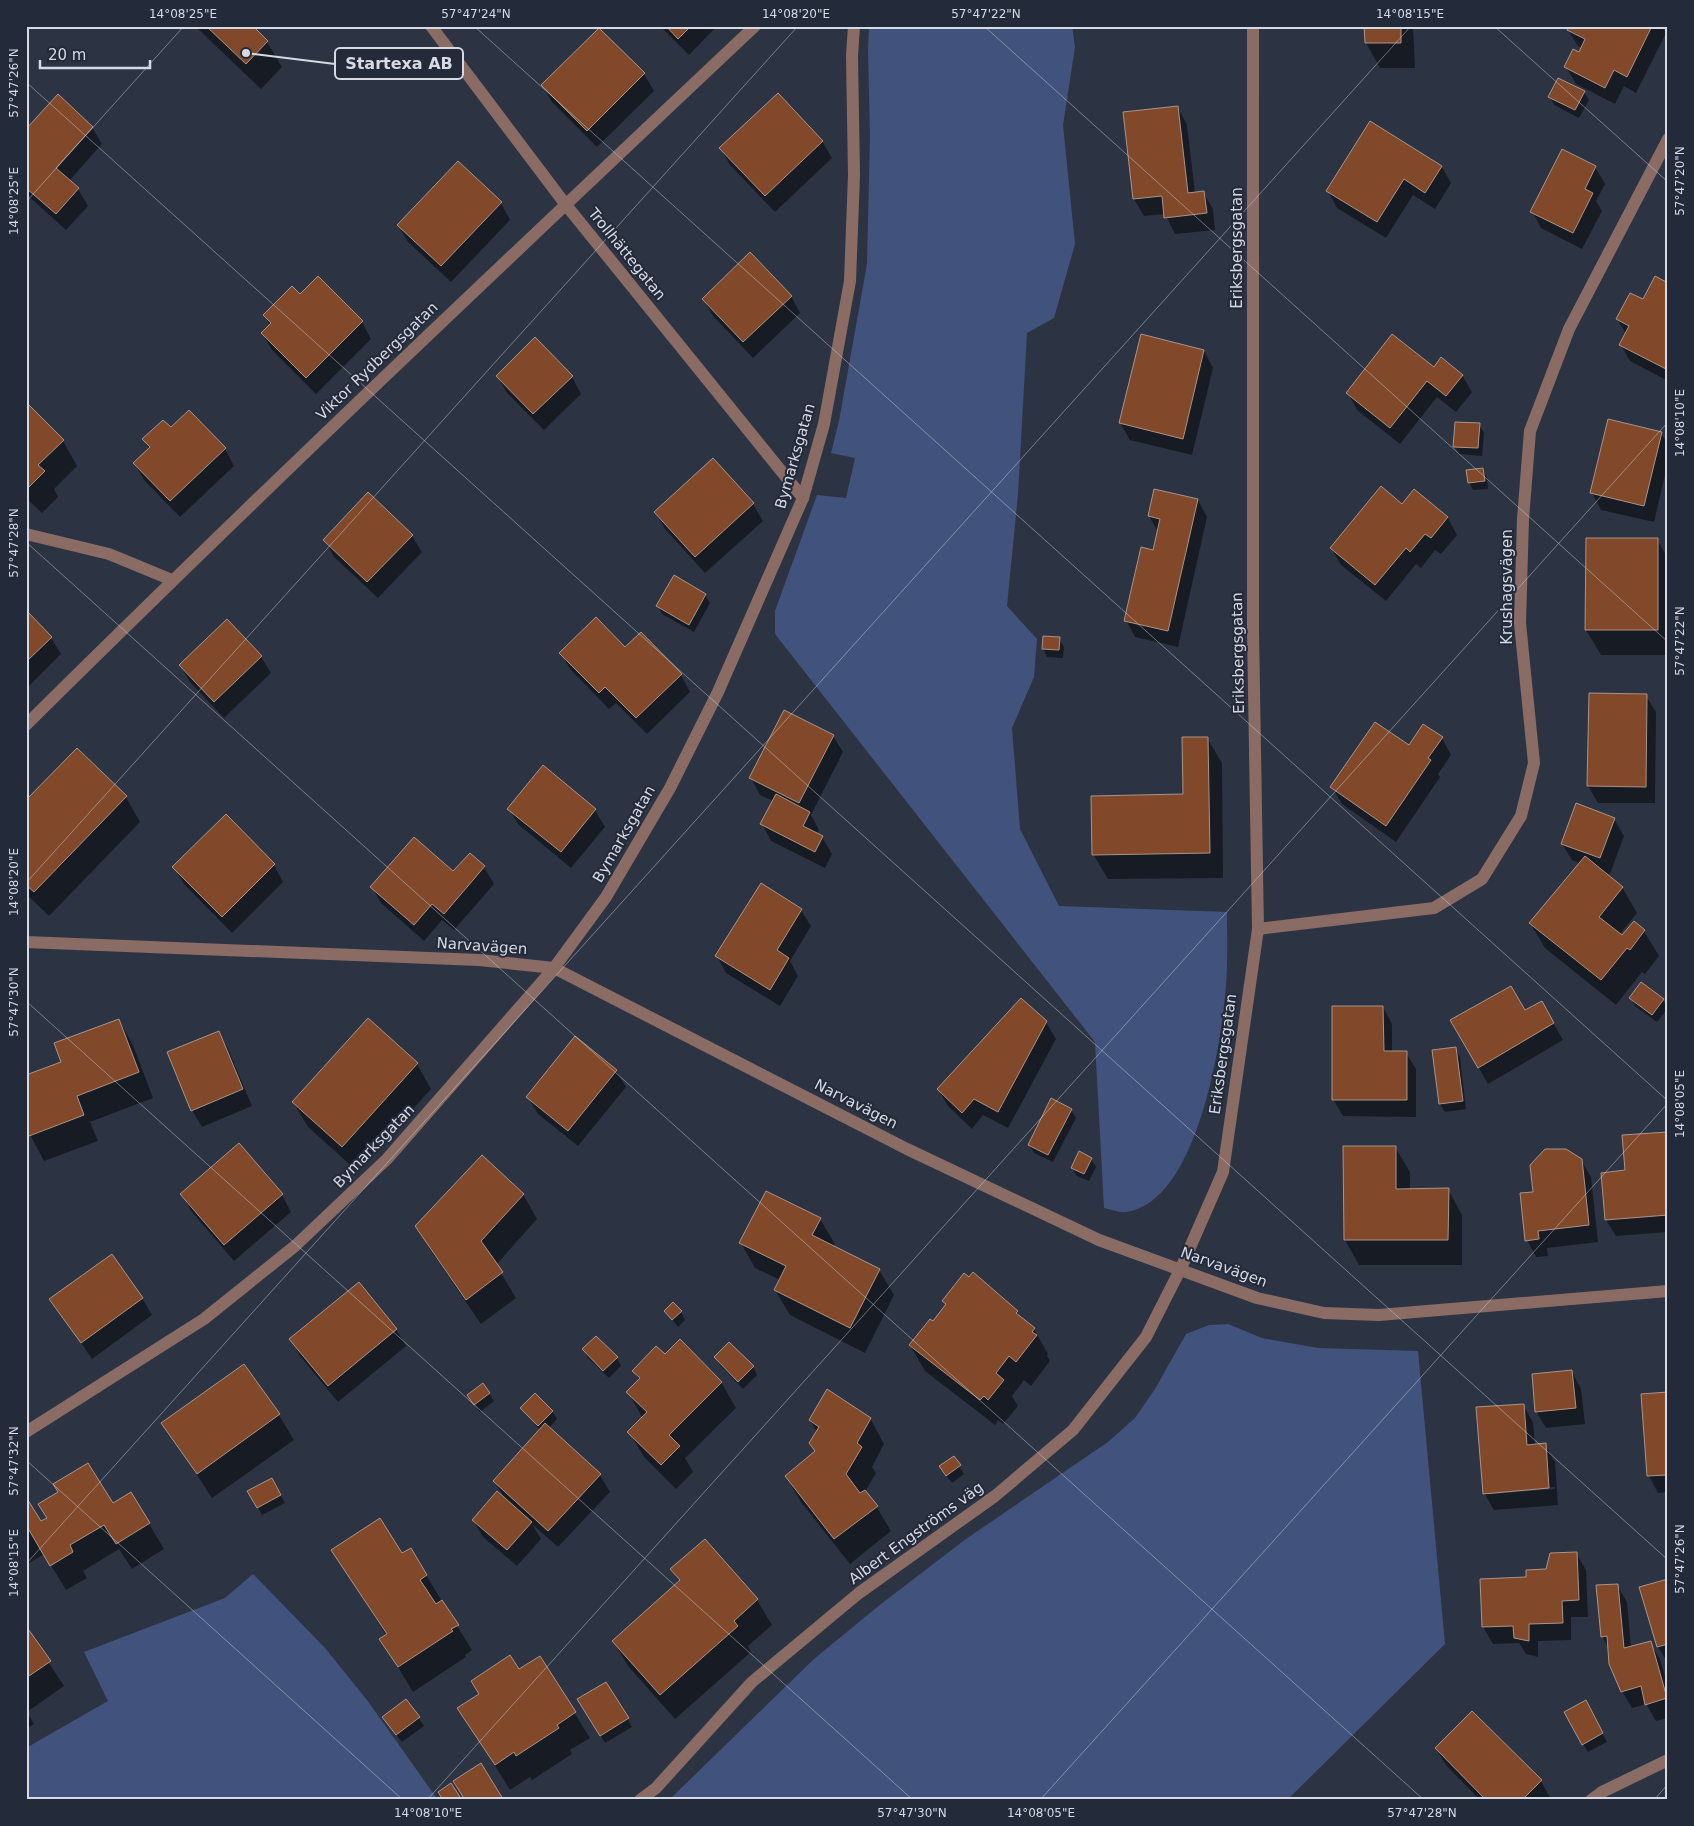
<svg xmlns="http://www.w3.org/2000/svg" width="1694" height="1826" font-family="'DejaVu Sans',sans-serif">
<rect width="100%" height="100%" fill="#2c3444"/>
<g fill="#41537d">
<path d="M 869,26 L 1072,26 L 1075,47 L 1063,125 L 1075,244 L 1054,318 L 1027,333 L 1018,494 L 1007,606 L 1037,639 L 1034,677 L 1012,728 L 1020,829 L 1059,906 L 1227,912 C 1227,936 1228,960 1226,984 C 1222,1042 1197,1203 1126,1212 C 1120,1213 1110,1209 1104,1208 L 1095,1042 L 775,634 L 775,611 L 817,495 L 846,498 L 855,458 L 831,453 L 839,421 L 867,264 L 870,135 L 868,51 Z"/>
<polygon points="1228,1324 1262,1338 1318,1348 1418,1351 1445,1644 1287,1800 669,1800 814,1659 881,1604 966,1539 1108,1442 1135,1418 1155,1389 1186,1334 1209,1325"/>
<polygon points="253,1574 325,1648 367,1700 438,1800 26,1800 26,1748 108,1701 84,1652 225,1598"/>
</g>
<g fill="#0007" fill-rule="evenodd">
<polygon points="195,26 258,26 255,30 267,42 282,67 261,89"/>
<polygon points="660,26 717,26 689,55"/>
<polygon points="1366,26 1413,26 1415,68 1380,68 1366,43"/>
<polygon points="1570,26 1662,26 1666,33 1636,93 1624,86 1615,104 1576,84 1566,67 1582,48 1578,46 1568,30"/>
<polygon points="644,74 654,91 597,147 552,102 542,85"/>
<polygon points="1584,92 1589,100 1579,118 1554,105 1550,96"/>
<polygon points="1178,108 1187,125 1195,193 1203,192 1213,209 1215,230 1175,234 1165,214 1144,216 1134,199 1125,113"/>
<polygon points="92,127 102,144 69,181 78,189 88,206 66,230 26,194 26,131"/>
<polygon points="822,141 832,158 775,212 730,165 721,149"/>
<polygon points="1442,167 1451,183 1435,209 1413,195 1386,238 1337,208 1328,191"/>
<polygon points="1595,167 1605,184 1596,201 1602,211 1582,249 1541,228 1532,211"/>
<polygon points="501,203 510,220 451,282 408,242 398,225"/>
<polygon points="1668,284 1668,381 1630,361 1621,345 1626,334 1617,319"/>
<polygon points="300,296 362,322 371,339 316,394 272,350 262,333 270,325 264,315"/>
<polygon points="791,296 800,313 753,358 713,316 703,299"/>
<polygon points="1204,351 1213,368 1192,455 1130,440 1120,423"/>
<polygon points="1434,369 1462,375 1472,392 1456,412 1437,397 1400,444 1357,410 1348,393"/>
<polygon points="497,376 572,377 581,394 544,430 507,393"/>
<polygon points="26,404 63,441 77,466 54,489 58,497 42,513 26,498"/>
<polygon points="1479,425 1484,433 1482,456 1459,454 1455,446"/>
<polygon points="170,429 225,449 234,466 180,517 144,480 134,463 149,449 144,439"/>
<polygon points="1661,433 1668,445 1668,462 1654,522 1601,510 1592,493"/>
<polygon points="713,460 753,504 763,521 705,573 665,529 655,512"/>
<polygon points="1482,469 1487,477 1488,489 1473,490 1469,482"/>
<polygon points="1414,491 1448,518 1457,535 1441,554 1435,550 1421,568 1416,564 1386,601 1341,565 1331,548 1402,506"/>
<polygon points="1198,500 1207,517 1178,647 1135,637 1126,620 1154,551 1158,532 1149,516"/>
<polygon points="412,536 422,552 378,598 334,557 325,540"/>
<polygon points="1657,540 1668,558 1668,655 1601,655 1586,630"/>
<polygon points="705,595 710,603 694,632 662,614 658,606"/>
<polygon points="26,612 51,638 61,654 26,689"/>
<polygon points="227,621 261,657 271,673 224,718 190,682 180,665"/>
<polygon points="1059,639 1064,647 1063,658 1047,657 1043,648"/>
<polygon points="625,649 681,675 690,692 647,734 616,703 609,709 570,669 561,653"/>
<polygon points="1646,696 1656,712 1655,803 1598,803 1588,786"/>
<polygon points="833,736 843,752 811,815 819,830 817,835 822,837 832,854 825,868 771,841 762,824 773,801 760,795 751,778"/>
<polygon points="1207,738 1222,763 1223,878 1108,879 1093,854 1184,795"/>
<polygon points="1442,738 1451,755 1438,774 1440,777 1396,842 1342,804 1332,787"/>
<polygon points="126,797 140,822 49,916 26,894 26,801"/>
<polygon points="509,809 595,810 605,827 571,868 519,825"/>
<polygon points="1614,819 1624,836 1610,874 1604,872 1622,887 1637,913 1619,935 1623,937 1644,931 1659,956 1645,974 1642,972 1616,1005 1545,948 1530,923 1581,864 1572,860 1562,844"/>
<polygon points="470,854 484,867 494,884 454,930 442,920 424,941 381,903 372,887 453,873"/>
<polygon points="274,865 283,882 232,933 184,884 174,868"/>
<polygon points="801,910 811,926 790,961 798,976 780,1006 726,973 717,956"/>
<polygon points="1631,998 1663,1000 1668,1008 1657,1022 1635,1006"/>
<polygon points="1541,1002 1563,1040 1488,1084 1452,1021 1525,1012"/>
<polygon points="1383,1007 1392,1024 1392,1052 1406,1053 1416,1069 1416,1117 1343,1116 1333,1099"/>
<polygon points="119,1020 133,1045 153,1098 90,1122 98,1141 44,1161 26,1127 63,1063"/>
<polygon points="1046,1022 1056,1039 1008,1128 983,1115 972,1129 948,1106 938,1089"/>
<polygon points="218,1032 228,1049 252,1106 202,1127 192,1110"/>
<polygon points="1455,1049 1460,1057 1466,1109 1445,1112 1440,1104"/>
<polygon points="417,1064 431,1089 357,1171 308,1127 293,1102"/>
<polygon points="616,1071 626,1087 578,1146 538,1114 528,1097"/>
<polygon points="1071,1110 1076,1118 1053,1162 1034,1153 1029,1145"/>
<polygon points="1668,1133 1668,1232 1616,1236 1606,1220 1627,1171"/>
<polygon points="1395,1147 1410,1172 1410,1190 1448,1189 1462,1215 1462,1265 1359,1265 1345,1240"/>
<polygon points="1091,1159 1096,1167 1089,1181 1077,1176 1072,1168"/>
<polygon points="1581,1160 1591,1177 1598,1242 1547,1248 1548,1256 1536,1257 1527,1240 1535,1193"/>
<polygon points="182,1194 282,1195 291,1212 234,1261 191,1211"/>
<polygon points="523,1194 537,1219 496,1265 516,1298 481,1324 431,1251 416,1226"/>
<polygon points="820,1219 835,1244 833,1247 879,1270 894,1295 865,1353 790,1315 775,1290 780,1280 755,1268 741,1243"/>
<polygon points="142,1298 152,1315 92,1359 51,1299"/>
<polygon points="944,1301 1017,1312 1021,1319 1034,1329 1048,1354 1047,1356 1050,1361 1031,1386 1024,1380 1012,1396 1018,1406 1003,1424 998,1420 995,1425 925,1371 910,1345 947,1306"/>
<polygon points="666,1311 681,1312 685,1320 678,1327"/>
<polygon points="396,1329 406,1346 338,1402 300,1356 291,1339"/>
<polygon points="584,1350 617,1358 621,1366 609,1378 588,1358"/>
<polygon points="715,1357 753,1367 757,1375 743,1389 720,1365"/>
<polygon points="244,1366 279,1415 294,1440 212,1498 163,1423"/>
<polygon points="634,1371 721,1382 736,1408 685,1458 693,1472 676,1489 644,1457 629,1432 642,1417 628,1392 639,1380"/>
<polygon points="1572,1372 1581,1389 1585,1424 1546,1428 1536,1411"/>
<polygon points="489,1393 494,1401 480,1412 474,1403"/>
<polygon points="1668,1393 1668,1492 1658,1493 1649,1476"/>
<path d="M 1523,1405 L 1533,1422 L 1535,1445 L 1545,1445 L 1555,1462 L 1558,1505 L 1494,1510 L 1484,1493 ZM 1555,1487 L 1555,1489 L 1491,1494 L 1491,1492 Z"/>
<polygon points="522,1408 552,1411 557,1419 549,1428 600,1475 610,1492 558,1547 532,1524 541,1539 517,1566 483,1537 473,1520 504,1497 494,1481 540,1430"/>
<polygon points="870,1418 884,1444 872,1467 876,1473 865,1492 876,1506 891,1531 850,1564 801,1502 786,1477 816,1452 817,1432 810,1420"/>
<polygon points="959,1466 964,1474 952,1483 945,1474"/>
<polygon points="272,1480 285,1503 262,1515 249,1492"/>
<polygon points="131,1493 164,1549 132,1569 119,1549 83,1571 87,1578 66,1590 44,1554 26,1565 26,1499 40,1523 112,1505"/>
<polygon points="333,1550 402,1555 426,1575 472,1650 465,1655 466,1657 413,1692 381,1639 386,1635"/>
<polygon points="1576,1553 1586,1570 1588,1617 1571,1617 1571,1640 1538,1641 1538,1657 1526,1654 1519,1643 1493,1644 1483,1627 1527,1578 1547,1570"/>
<polygon points="672,1569 757,1600 772,1625 748,1646 751,1652 675,1719 628,1666 613,1641 680,1582"/>
<polygon points="1668,1580 1668,1663 1658,1647 1641,1588"/>
<polygon points="1617,1585 1627,1602 1631,1647 1650,1643 1660,1659 1668,1687 1668,1718 1656,1721 1646,1704 1632,1708 1622,1691 1609,1649 1602,1636"/>
<polygon points="26,1628 64,1686 27,1712 34,1724 26,1729"/>
<polygon points="540,1657 590,1738 570,1750 572,1754 532,1780 530,1777 510,1790 459,1708"/>
<polygon points="406,1700 424,1726 402,1742 388,1725"/>
<polygon points="579,1700 628,1719 632,1727 605,1743"/>
<polygon points="1585,1702 1607,1742 1588,1752 1583,1744"/>
<polygon points="1436,1749 1541,1781 1550,1798 1548,1800 1480,1800 1446,1765"/>
</g>
<g fill="#814929" stroke="#aa9489">
<polygon points="206,26 253,26 268,41 246,64"/>
<polygon points="666,26 691,26 678,39"/>
<polygon points="1364,26 1401,26 1401,43 1365,43"/>
<polygon points="1568,26 1652,26 1627,77 1614,70 1605,88 1564,67 1573,49 1579,52 1585,39 1567,30"/>
<polygon points="599,28 645,73 587,131 541,85"/>
<polygon points="1558,78 1585,91 1575,110 1548,97"/>
<polygon points="778,93 823,141 765,196 719,148"/>
<polygon points="58,94 93,127 56,168 79,188 56,214 26,188 26,129"/>
<polygon points="1178,106 1188,193 1204,191 1207,213 1164,218 1162,196 1133,199 1123,112"/>
<polygon points="1370,121 1442,166 1425,193 1404,179 1377,222 1326,191"/>
<polygon points="1562,149 1596,166 1585,189 1593,193 1573,233 1530,212"/>
<polygon points="458,161 502,202 441,266 397,225"/>
<polygon points="750,252 792,296 743,342 702,299"/>
<polygon points="318,276 363,321 306,378 261,333 271,323 263,315 292,286 300,294"/>
<polygon points="1655,276 1668,283 1668,370 1619,345 1629,326 1616,319 1630,293 1643,299"/>
<polygon points="1141,334 1204,350 1183,439 1119,423"/>
<polygon points="1392,334 1434,367 1441,357 1463,375 1446,396 1427,381 1390,428 1346,393"/>
<polygon points="535,337 573,376 533,414 496,376"/>
<polygon points="26,402 64,440 38,465 45,471 27,489"/>
<polygon points="189,410 226,448 170,501 133,463 150,447 142,439 163,420 171,427"/>
<polygon points="1608,419 1662,432 1644,506 1590,493"/>
<polygon points="1455,422 1480,423 1478,448 1453,447"/>
<polygon points="713,458 754,503 695,557 654,512"/>
<polygon points="1483,468 1485,481 1468,483 1466,470"/>
<polygon points="1381,486 1402,504 1414,489 1448,517 1431,538 1425,534 1410,552 1406,548 1375,585 1330,548"/>
<polygon points="1154,489 1198,499 1168,631 1124,621 1141,547 1153,550 1160,519 1148,516"/>
<polygon points="368,492 413,535 367,582 323,540"/>
<polygon points="1586,538 1658,538 1658,630 1585,630"/>
<polygon points="674,575 706,594 689,625 656,606"/>
<polygon points="26,610 52,637 26,662"/>
<polygon points="596,617 625,647 641,632 682,674 636,718 605,687 599,693 559,653"/>
<polygon points="227,619 262,656 214,702 179,665"/>
<polygon points="1043,636 1060,637 1059,650 1042,649"/>
<polygon points="1589,693 1647,694 1646,787 1587,786"/>
<polygon points="784,710 834,735 799,803 749,778"/>
<polygon points="1375,722 1409,745 1423,724 1443,737 1428,758 1431,760 1386,826 1330,787"/>
<polygon points="1182,737 1208,737 1210,853 1092,855 1091,796 1183,794"/>
<polygon points="77,748 127,796 34,892 26,885 26,800"/>
<polygon points="543,765 596,809 561,852 507,809"/>
<polygon points="776,794 810,812 803,826 823,836 815,852 760,824"/>
<polygon points="1576,803 1615,818 1600,858 1561,844"/>
<polygon points="226,814 275,864 222,917 172,867"/>
<polygon points="414,837 453,871 470,853 485,866 444,914 432,904 414,925 370,887"/>
<polygon points="1585,856 1623,887 1599,917 1622,935 1634,921 1645,930 1630,950 1627,948 1601,980 1529,923"/>
<polygon points="761,883 802,909 777,950 789,958 770,990 715,956"/>
<polygon points="1641,982 1664,999 1652,1015 1629,998"/>
<polygon points="1511,986 1525,1010 1542,1001 1554,1023 1478,1068 1450,1020"/>
<polygon points="1021,998 1047,1021 998,1112 974,1099 962,1113 937,1089"/>
<polygon points="1332,1006 1383,1006 1384,1051 1407,1051 1407,1100 1332,1100"/>
<polygon points="368,1018 418,1063 342,1147 292,1102"/>
<polygon points="119,1019 139,1072 77,1096 84,1115 29,1136 26,1130 26,1075 61,1062 54,1043"/>
<polygon points="219,1031 243,1089 191,1111 167,1052"/>
<polygon points="575,1036 617,1070 568,1131 526,1097"/>
<polygon points="1456,1047 1463,1101 1439,1104 1432,1050"/>
<polygon points="1051,1098 1072,1109 1048,1155 1028,1145"/>
<polygon points="1668,1132 1668,1215 1605,1220 1601,1173 1625,1170 1622,1135"/>
<polygon points="239,1143 283,1194 224,1245 180,1194"/>
<polygon points="1343,1146 1396,1146 1396,1189 1449,1188 1448,1240 1344,1240"/>
<polygon points="1545,1149 1566,1149 1582,1159 1589,1225 1538,1231 1539,1239 1525,1241 1520,1193 1533,1192 1530,1165"/>
<polygon points="1079,1151 1092,1158 1084,1174 1071,1168"/>
<polygon points="482,1155 524,1194 481,1241 503,1272 466,1300 415,1226"/>
<polygon points="766,1191 821,1218 812,1235 880,1269 850,1328 774,1290 786,1266 739,1243"/>
<polygon points="112,1254 143,1298 81,1343 49,1299"/>
<polygon points="973,1272 1018,1311 1016,1313 1035,1328 1032,1332 1037,1335 1016,1362 1009,1356 996,1373 1004,1380 988,1400 984,1396 980,1400 909,1345 930,1319 933,1321 946,1304 942,1301 964,1273 969,1277"/>
<polygon points="359,1282 397,1329 328,1386 289,1339"/>
<polygon points="673,1302 682,1311 672,1320 664,1311"/>
<polygon points="596,1336 618,1357 603,1371 582,1349"/>
<polygon points="680,1339 722,1382 669,1435 680,1446 661,1465 627,1432 647,1412 626,1392 640,1378 632,1371 656,1346 665,1354"/>
<polygon points="729,1342 754,1366 738,1382 714,1357"/>
<polygon points="244,1364 280,1414 197,1474 161,1423"/>
<polygon points="1572,1370 1576,1408 1535,1412 1532,1374"/>
<polygon points="483,1383 490,1393 474,1405 467,1395"/>
<polygon points="827,1389 871,1418 857,1443 862,1447 846,1474 860,1493 865,1490 878,1506 834,1539 785,1476 815,1451 809,1443 819,1427 809,1420"/>
<polygon points="1668,1392 1668,1475 1647,1476 1641,1394"/>
<polygon points="535,1393 553,1411 538,1426 520,1408"/>
<polygon points="1524,1404 1527,1445 1546,1443 1549,1488 1483,1494 1476,1407"/>
<polygon points="545,1423 601,1474 548,1531 493,1481"/>
<polygon points="954,1456 961,1465 946,1476 939,1466"/>
<polygon points="88,1463 113,1503 131,1492 150,1523 116,1544 104,1525 70,1545 73,1552 50,1566 29,1530 26,1531 26,1497 41,1521 47,1518 38,1504 58,1492 53,1484"/>
<polygon points="272,1478 281,1495 257,1508 247,1491"/>
<polygon points="497,1491 532,1522 507,1550 472,1520"/>
<polygon points="380,1518 402,1553 411,1548 427,1575 420,1580 436,1604 442,1600 459,1625 451,1629 453,1631 398,1667 379,1639 387,1634 331,1550"/>
<polygon points="705,1539 758,1599 734,1621 738,1626 660,1695 612,1641 680,1580 670,1569"/>
<polygon points="1577,1552 1579,1600 1562,1601 1563,1623 1529,1624 1529,1641 1514,1638 1513,1626 1482,1627 1480,1579 1526,1577 1526,1570 1546,1569 1550,1553"/>
<polygon points="1668,1579 1668,1644 1657,1647 1639,1587"/>
<polygon points="1618,1584 1624,1648 1651,1641 1667,1698 1645,1705 1641,1686 1621,1692 1609,1664 1607,1636 1601,1637 1596,1585"/>
<polygon points="26,1626 51,1661 26,1678"/>
<polygon points="510,1655 519,1669 540,1656 576,1712 557,1725 559,1728 516,1756 514,1752 495,1765 457,1708 479,1694 471,1681"/>
<polygon points="606,1682 629,1718 600,1736 577,1699"/>
<polygon points="406,1699 420,1717 396,1735 382,1717"/>
<polygon points="1586,1700 1603,1733 1582,1745 1564,1712"/>
<polygon points="1472,1711 1542,1780 1522,1800 1486,1800 1435,1748"/>
<polygon points="481,1763 503,1799 501,1800 465,1800 453,1781"/>
<polygon points="451,1783 462,1800 443,1800 438,1792"/>
</g>
<g fill="none" stroke-linecap="round" stroke-linejoin="round">
<g stroke="#8a6c65" stroke-width="12">
<polyline points="431,26 566,205 803,498"/>
<polyline points="26,534 109,554 172,580"/>
<path d="M 26,725 C 265,488 510,257 755,26"/>
<polyline points="1258,929 1434,908 1482,879 1521,816 1534,763 1520,623 1523,519 1530,431 1569,329 1668,139"/>
<polyline points="26,942 479,960 554,968 907,1149 1099,1240 1257,1298 1324,1313 1379,1315 1668,1291"/>
<polyline points="26,1432 204,1319 295,1246 387,1159 554,968 606,897 670,788 718,692 803,498 824,424 850,281 854,175 852,56 854,26"/>
<polyline points="640,1800 656,1788 752,1682 859,1593 995,1496 1073,1430 1146,1337 1181,1268 1223,1172 1258,929 1253,631 1253,26"/>
<polyline points="1591,1800 1602,1792 1668,1760"/>
</g>
</g>
<path fill="none" stroke="#d5dae4" stroke-width="1" stroke-opacity="0.45" d="M 474,26 L 1668,1101M 984,26 L 1668,642M 1494,26 L 1668,182M 26,82 L 1668,1560M 26,202 L 184,26M 26,542 L 1424,1800M 26,883 L 798,26M 26,1001 L 913,1800M 26,1460 L 403,1800M 26,1564 L 1411,26M 427,1800 L 1668,422M 1040,1800 L 1668,1103M 1654,1800 L 1668,1784"/>
<g text-anchor="middle" stroke-width="4" stroke-linejoin="round" paint-order="stroke">
<g font-size="15" fill="#d5dae4" stroke="#232a3a">
<text transform="translate(1237 248) rotate(-90)" y="5">Eriksbergsgatan</text>
<text transform="translate(627 254) rotate(51)" y="5">Trollhättegatan</text>
<text transform="translate(377 361) rotate(-44)" y="5">Viktor Rydbergsgatan</text>
<text transform="translate(795 456) rotate(-74)" y="5">Bymarksgatan</text>
<text transform="translate(1507 587) rotate(-90)" y="5">Krushagsvägen</text>
<text transform="translate(1238 653) rotate(-91)" y="5">Eriksbergsgatan</text>
<text transform="translate(624 834) rotate(-60)" y="5">Bymarksgatan</text>
<text transform="translate(482 946) rotate(4)" y="5">Narvavägen</text>
<text transform="translate(1223 1054) rotate(-82)" y="5">Eriksbergsgatan</text>
<text transform="translate(856 1104) rotate(27)" y="5">Narvavägen</text>
<text transform="translate(374 1146) rotate(-46)" y="5">Bymarksgatan</text>
<text transform="translate(1224 1267) rotate(20)" y="5">Narvavägen</text>
<text transform="translate(916 1533) rotate(-36)" y="5">Albert Engströms väg</text>
</g>
</g>
<path fill="none" stroke="#d5dae4" stroke-width="2" d="M246 53L335 64"/>
<circle fill="#d5dae4" stroke="#232a3a" stroke-width="2" cx="246" cy="53" r="5"/>
<rect fill="#232a3a" stroke="#d5dae4" stroke-width="2" x="335" y="48" width="128" height="31" rx="5"/>
<g font-size="16" text-anchor="middle" font-weight="bold" fill="#d5dae4">
<text x="399" y="69">Startexa AB</text>
</g>
<rect width="1694" height="1826" fill="none" stroke="#232a3a" stroke-width="55"/>
<path d="M40 60v8h110v-8" fill="none" stroke="#d5dae4" stroke-width="2.5"/>
<text x="48" y="60" font-size="15" fill="#d5dae4" stroke="#232a3a" stroke-width="4" paint-order="stroke">20 m</text>
<rect x="28" y="28" width="1638" height="1770" fill="none" stroke="#d5dae4" stroke-width="2"/>
<g font-size="12" text-anchor="middle" fill="#d5dae4">
<text x="183" y="18">14°08'25"E</text>
<text x="476" y="18">57°47'24"N</text>
<text x="796" y="18">14°08'20"E</text>
<text x="986" y="18">57°47'22"N</text>
<text x="1410" y="18">14°08'15"E</text>
<text transform="translate(14 83) rotate(-90)" y="4">57°47'26"N</text>
<text transform="translate(1680 181) rotate(-90)" y="4">57°47'20"N</text>
<text transform="translate(14 201) rotate(-90)" y="4">14°08'25"E</text>
<text transform="translate(1680 423) rotate(-90)" y="4">14°08'10"E</text>
<text transform="translate(14 543) rotate(-90)" y="4">57°47'28"N</text>
<text transform="translate(1680 641) rotate(-90)" y="4">57°47'22"N</text>
<text transform="translate(14 882) rotate(-90)" y="4">14°08'20"E</text>
<text transform="translate(14 1002) rotate(-90)" y="4">57°47'30"N</text>
<text transform="translate(1680 1104) rotate(-90)" y="4">14°08'05"E</text>
<text transform="translate(14 1461) rotate(-90)" y="4">57°47'32"N</text>
<text transform="translate(1680 1559) rotate(-90)" y="4">57°47'26"N</text>
<text transform="translate(14 1563) rotate(-90)" y="4">14°08'15"E</text>
<text x="428" y="1817">14°08'10"E</text>
<text x="912" y="1817">57°47'30"N</text>
<text x="1041" y="1817">14°08'05"E</text>
<text x="1422" y="1817">57°47'28"N</text>
</g>
</svg>
